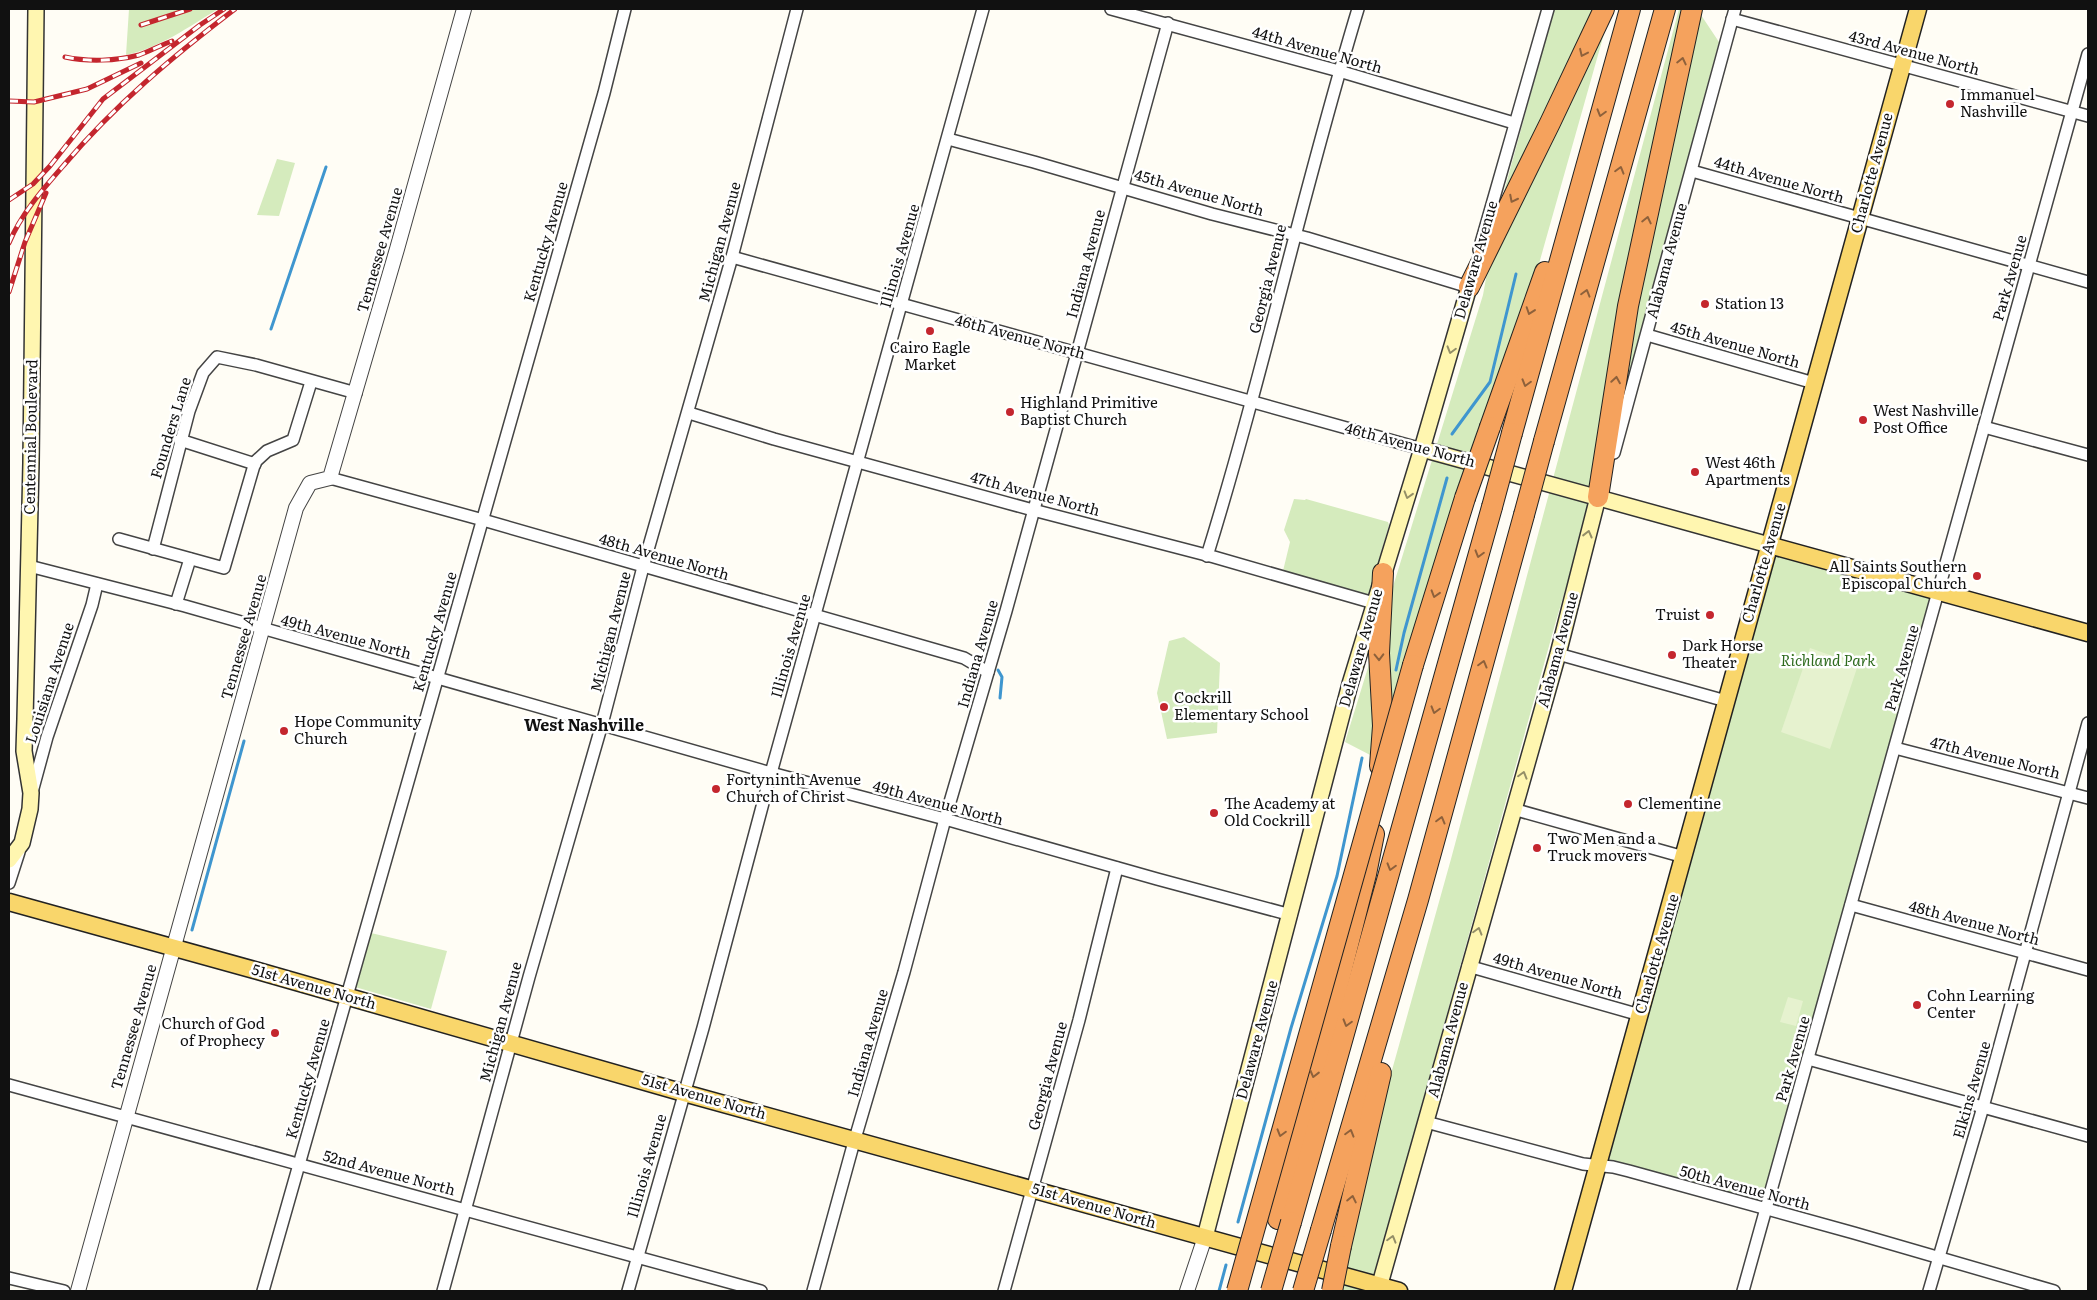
<svg xmlns="http://www.w3.org/2000/svg" width="2097" height="1300" font-family="Literata,serif">
<rect width="100%" height="100%" fill="#fffdf5"/>
<g fill="#d5ebbd">
<path d="M 129,9 L 218,9 C 189,27 159,48 126,55 Z"/>
<polygon points="1554,9 1611,9 1531,292 1376,758 1345,742 1483,295 1497,217"/>
<polygon points="1679,9 1697,9 1719,42 1642,328 1554,628 1370,1291 1338,1291 1387,1088 1451,859"/>
<polygon points="277,159 295,163 279,216 257,215"/>
<polygon points="1294,499 1305,500 1306,499 1388,522 1389,525 1369,595 1283,571 1290,542 1284,530"/>
<polygon points="1769,545 1938,593 1766,1209 1598,1165"/>
<polygon points="1184,637 1220,663 1217,733 1167,739 1157,693 1169,641"/>
<polygon points="371,933 447,951 431,1009 355,987"/>
</g>
<g fill="#e6f2cf">
<polygon points="1810,648 1858,665 1830,749 1781,732"/>
<polygon points="1788,997 1803,1001 1796,1026 1780,1022"/>
</g>
<g fill="none" stroke-linecap="round" stroke-linejoin="round">
<g stroke="#3f96cf" stroke-width="3">
<polyline points="271,329 326,167"/>
<polyline points="1452,434 1490,382 1516,274"/>
<polyline points="998,670 1002,677 1000,698"/>
<polyline points="1396,670 1404,633 1447,478"/>
<polyline points="192,930 244,741"/>
<polyline points="1238,1222 1291,1028 1337,876 1362,758"/>
<polyline points="1219,1291 1226,1265"/>
</g>
<g stroke="#444" stroke-width="14">
<g id="minor">
<polyline points="1111,9 1339,71 1514,123"/>
<polyline points="1732,19 2088,116"/>
<polyline points="948,139 1034,162 1212,214 1307,238 1469,287 1470,282"/>
<polyline points="1692,171 2088,282"/>
<polyline points="1479,250 1548,9"/>
<polyline points="732,257 1422,449"/>
<polyline points="1647,335 1814,383"/>
<polyline points="689,413 774,439 1033,510 1214,557 1374,603"/>
<polyline points="1984,427 2088,455"/>
<polyline points="180,440 255,464"/>
<polyline points="1614,453 1735,9"/>
<polyline points="330,478 483,520 964,658 988,672"/>
<polyline points="119,539 224,568 255,462 267,451 293,440 311,382"/>
<polyline points="153,549 189,411 203,373 217,357 256,365 356,393"/>
<path d="M 1207,556 C 1263,375 1303,190 1358,9"/>
<polyline points="29,566 185,606 771,773 945,819 1157,879 1291,915"/>
<polyline points="176,604 190,559"/>
<polyline points="1558,654 1726,701"/>
<polyline points="1895,748 2088,798"/>
<polyline points="32,792 47,737 92,605 97,584"/>
<polyline points="1513,809 1684,857"/>
<polyline points="9,883 19,852"/>
<polyline points="1851,905 2088,970"/>
<polyline points="1468,966 1640,1015"/>
<polyline points="1808,1059 2088,1136"/>
<polyline points="9,1085 761,1291"/>
<polyline points="1426,1122 1583,1164 1613,1167 1629,1171 1854,1233 2054,1291"/>
<polyline points="9,1278 64,1291"/>
<polyline points="263,1291 604,93 625,9"/>
<polyline points="443,1291 529,977 602,724 643,567 732,257 797,9"/>
<polyline points="628,1291 703,1028 771,773 983,9"/>
<polyline points="813,1291 852,1149 904,972 945,819 1006,611 1168,23"/>
<polyline points="1004,1291 1079,1020 1117,868"/>
<polyline points="1743,1291 2088,54"/>
<polyline points="1929,1291 1983,1107 2088,723"/>
</g>
</g>
<g stroke="#444" stroke-width="16">
<g id="tertiary">
<polyline points="78,1291 296,508 310,483 330,478 397,249 464,9"/>
<polyline points="1187,1291 1205,1237"/>
</g>
</g>
<g stroke="#333" stroke-width="18">
<g id="secondary">
<polyline points="1422,449 1769,545"/>
<polyline points="9,860 22,843 30,809 31,793 24,751 25,719 31,463 36,9"/>
<polyline points="1205,1237 1350,684 1424,442 1469,287"/>
<polyline points="1378,1291 1558,654 1598,497"/>
</g>
</g>
<g stroke="#222" stroke-width="19">
<g id="primary">
<polyline points="1769,545 2088,633"/>
<polyline points="9,902 258,971 684,1093 1399,1291"/>
<polyline points="1563,1291 1918,9"/>
</g>
</g>
<g stroke="#222" stroke-width="22">
<g id="motorway">
<polyline points="1469,287 1550,123 1604,9"/>
<polyline points="1490,427 1545,272"/>
<polyline points="1512,433 1630,9"/>
<polyline points="1544,441 1665,9"/>
<polyline points="1598,497 1628,306 1692,9"/>
<polyline points="1413,665 1465,498"/>
<polyline points="1380,766 1383,726 1379,653 1383,573"/>
<polyline points="1278,1219 1366,874 1374,834"/>
<polyline points="1291,1222 1492,507"/>
<polyline points="1321,1230 1418,900 1524,515"/>
<polyline points="1341,1246 1381,1073"/>
</g>
</g>
<use href="#minor" stroke="#fff" stroke-width="11"/>
<use href="#tertiary" stroke="#fff" stroke-width="14"/>
<use href="#secondary" stroke="#fff6b0" stroke-width="15"/>
<use href="#primary" stroke="#f9d66b" stroke-width="16"/>
<use href="#motorway" stroke="#f5a25d" stroke-width="20"/>
<g stroke="#c4262e" stroke-width="5">
<g id="rail">
<polyline points="141,25 190,9"/>
<path d="M 65,57 C 88,62 116,61 139,55 C 150,51 161,45 172,41"/>
<polyline points="9,101 34,102 87,89 141,63"/>
<polyline points="9,200 33,184 50,166 103,99 200,25 224,9"/>
<path d="M 9,243 C 21,214 43,189 64,165 C 116,104 172,57 235,9"/>
<polyline points="9,292 25,242 46,193"/>
</g>
</g>
<use href="#rail" stroke="#fff" stroke-width="3" stroke-dasharray="9" stroke-linecap="butt"/>
<g stroke="#222" stroke-width="22" stroke-linecap="butt">
<g id="motorway-bridge">
<polyline points="1465,498 1490,427"/>
<polyline points="1492,507 1512,433"/>
<polyline points="1524,515 1544,441"/>
<polyline points="1237,1291 1413,665"/>
<polyline points="1271,1291 1291,1222"/>
<polyline points="1303,1291 1321,1230"/>
<polyline points="1332,1291 1341,1246"/>
</g>
</g>
<use href="#motorway-bridge" stroke="#f5a25d" stroke-width="20"/>
</g>
<defs><path id="oneway-chevron" d="M-2-3.5L2.5 0L-2 3.5" fill="none" stroke-width="1.6" stroke-linecap="round" stroke-linejoin="round" transform="scale(1.25)"/></defs>
<g stroke="#8e613b">
<use href="#oneway-chevron" transform="translate(1583 53) rotate(115)"/>
<use href="#oneway-chevron" transform="translate(1682 61) rotate(-77)"/>
<use href="#oneway-chevron" transform="translate(1601 113) rotate(106)"/>
<use href="#oneway-chevron" transform="translate(1620 170) rotate(-74)"/>
<use href="#oneway-chevron" transform="translate(1513 199) rotate(117)"/>
<use href="#oneway-chevron" transform="translate(1647 220) rotate(-77)"/>
<use href="#oneway-chevron" transform="translate(1586 293) rotate(-74)"/>
<use href="#oneway-chevron" transform="translate(1530 311) rotate(109)"/>
<use href="#oneway-chevron" transform="translate(1616 380) rotate(-81)"/>
<use href="#oneway-chevron" transform="translate(1526 383) rotate(106)"/>
<use href="#oneway-chevron" transform="translate(1479 554) rotate(106)"/>
<use href="#oneway-chevron" transform="translate(1435 594) rotate(107)"/>
<use href="#oneway-chevron" transform="translate(1379 657) rotate(89)"/>
<use href="#oneway-chevron" transform="translate(1483 664) rotate(-75)"/>
<use href="#oneway-chevron" transform="translate(1435 710) rotate(106)"/>
<use href="#oneway-chevron" transform="translate(1441 820) rotate(-75)"/>
<use href="#oneway-chevron" transform="translate(1391 867) rotate(106)"/>
<use href="#oneway-chevron" transform="translate(1347 1023) rotate(106)"/>
<use href="#oneway-chevron" transform="translate(1314 1074) rotate(104)"/>
<use href="#oneway-chevron" transform="translate(1281 1133) rotate(106)"/>
<use href="#oneway-chevron" transform="translate(1350 1133) rotate(-74)"/>
<use href="#oneway-chevron" transform="translate(1352 1199) rotate(-78)"/>
</g>
<g stroke="#948f68">
<use href="#oneway-chevron" transform="translate(1451 350) rotate(106)"/>
<use href="#oneway-chevron" transform="translate(1408 495) rotate(107)"/>
<use href="#oneway-chevron" transform="translate(1588 534) rotate(-76)"/>
<use href="#oneway-chevron" transform="translate(1523 775) rotate(-74)"/>
<use href="#oneway-chevron" transform="translate(1478 931) rotate(-74)"/>
<use href="#oneway-chevron" transform="translate(1392 1239) rotate(-74)"/>
</g>
<g fill="#c4262e" stroke="#fff" stroke-width="2">
<circle cx="1950" cy="104" r="5"/>
<circle cx="1705" cy="304" r="5"/>
<circle cx="930" cy="331" r="5"/>
<circle cx="1010" cy="412" r="5"/>
<circle cx="1863" cy="420" r="5"/>
<circle cx="1695" cy="472" r="5"/>
<circle cx="1977" cy="576" r="5"/>
<circle cx="1710" cy="615" r="5"/>
<circle cx="1672" cy="655" r="5"/>
<circle cx="1164" cy="707" r="5"/>
<circle cx="284" cy="731" r="5"/>
<circle cx="716" cy="789" r="5"/>
<circle cx="1628" cy="804" r="5"/>
<circle cx="1214" cy="813" r="5"/>
<circle cx="1537" cy="848" r="5"/>
<circle cx="1917" cy="1005" r="5"/>
<circle cx="275" cy="1033" r="5"/>
</g>
<g text-anchor="middle" stroke-width="5" stroke-linejoin="round" paint-order="stroke">
<g font-size="15" fill="#111" stroke="#fff">
<text transform="translate(1317 50) rotate(16)" y="5">44th Avenue North</text>
<text transform="translate(1914 53) rotate(15)" y="5">43rd Avenue North</text>
<text transform="translate(1872 173) rotate(-75)" y="5">Charlotte Avenue</text>
<text transform="translate(1779 180) rotate(16)" y="5">44th Avenue North</text>
<text transform="translate(1199 193) rotate(16)" y="5">45th Avenue North</text>
<text transform="translate(546 242) rotate(-74)" y="5">Kentucky Avenue</text>
<text transform="translate(720 242) rotate(-75)" y="5">Michigan Avenue</text>
<text transform="translate(380 250) rotate(-74)" y="5">Tennessee Avenue</text>
<text transform="translate(900 256) rotate(-74)" y="5">Illinois Avenue</text>
<text transform="translate(1476 260) rotate(-74)" y="5">Delaware Avenue</text>
<text transform="translate(1667 261) rotate(-75)" y="5">Alabama Avenue</text>
<text transform="translate(1086 264) rotate(-75)" y="5">Indiana Avenue</text>
<text transform="translate(2010 278) rotate(-74)" y="5">Park Avenue</text>
<text transform="translate(1268 279) rotate(-76)" y="5">Georgia Avenue</text>
<text transform="translate(1020 337) rotate(15)" y="5">46th Avenue North</text>
<text transform="translate(1735 345) rotate(16)" y="5">45th Avenue North</text>
<text transform="translate(171 428) rotate(-73)" y="5">Founders Lane</text>
<text transform="translate(31 437) rotate(-89)" y="5">Centennial Boulevard</text>
<text transform="translate(1410 445) rotate(15)" y="5">46th Avenue North</text>
<text transform="translate(1035 494) rotate(15)" y="5">47th Avenue North</text>
<text transform="translate(664 557) rotate(16)" y="5">48th Avenue North</text>
<text transform="translate(1764 563) rotate(-74)" y="5">Charlotte Avenue</text>
<text transform="translate(435 632) rotate(-74)" y="5">Kentucky Avenue</text>
<text transform="translate(611 632) rotate(-76)" y="5">Michigan Avenue</text>
<text transform="translate(244 637) rotate(-74)" y="5">Tennessee Avenue</text>
<text transform="translate(346 637) rotate(15)" y="5">49th Avenue North</text>
<text transform="translate(791 646) rotate(-74)" y="5">Illinois Avenue</text>
<text transform="translate(1361 648) rotate(-74)" y="5">Delaware Avenue</text>
<text transform="translate(1558 650) rotate(-75)" y="5">Alabama Avenue</text>
<text transform="translate(978 654) rotate(-74)" y="5">Indiana Avenue</text>
<text transform="translate(1902 668) rotate(-74)" y="5">Park Avenue</text>
<text transform="translate(50 683) rotate(-72)" y="5">Louisiana Avenue</text>
<text transform="translate(1995 758) rotate(14)" y="5">47th Avenue North</text>
<text transform="translate(938 803) rotate(15)" y="5">49th Avenue North</text>
<text transform="translate(1974 923) rotate(15)" y="5">48th Avenue North</text>
<text transform="translate(1657 954) rotate(-74)" y="5">Charlotte Avenue</text>
<text transform="translate(1558 976) rotate(16)" y="5">49th Avenue North</text>
<text transform="translate(314 987) rotate(16)" y="5">51st Avenue North</text>
<text transform="translate(501 1022) rotate(-75)" y="5">Michigan Avenue</text>
<text transform="translate(134 1027) rotate(-74)" y="5">Tennessee Avenue</text>
<text transform="translate(1257 1040) rotate(-75)" y="5">Delaware Avenue</text>
<text transform="translate(1448 1040) rotate(-75)" y="5">Alabama Avenue</text>
<text transform="translate(868 1043) rotate(-74)" y="5">Indiana Avenue</text>
<text transform="translate(1793 1059) rotate(-74)" y="5">Park Avenue</text>
<text transform="translate(1048 1076) rotate(-75)" y="5">Georgia Avenue</text>
<text transform="translate(308 1079) rotate(-74)" y="5">Kentucky Avenue</text>
<text transform="translate(1972 1090) rotate(-74)" y="5">Elkins Avenue</text>
<text transform="translate(704 1097) rotate(16)" y="5">51st Avenue North</text>
<text transform="translate(647 1166) rotate(-74)" y="5">Illinois Avenue</text>
<text transform="translate(389 1173) rotate(15)" y="5">52nd Avenue North</text>
<text transform="translate(1745 1188) rotate(15)" y="5">50th Avenue North</text>
<text transform="translate(1094 1206) rotate(16)" y="5">51st Avenue North</text>
</g>
<g font-size="15" fill="#111" stroke="#fff" text-anchor="start">
<text x="1960" y="100">Immanuel<tspan x="1960" dy="17">Nashville</tspan></text>
<text x="1715" y="309">Station 13</text>
<text x="930" y="353" text-anchor="middle">Cairo Eagle<tspan x="930" dy="17">Market</tspan></text>
<text x="1020" y="408">Highland Primitive<tspan x="1020" dy="17">Baptist Church</tspan></text>
<text x="1873" y="416">West Nashville<tspan x="1873" dy="17">Post Office</tspan></text>
<text x="1705" y="468">West 46th<tspan x="1705" dy="17">Apartments</tspan></text>
<text x="1967" y="572" text-anchor="end">All Saints Southern<tspan x="1967" dy="17">Episcopal Church</tspan></text>
<text x="1700" y="620" text-anchor="end">Truist</text>
<text x="1682" y="651">Dark Horse<tspan x="1682" dy="17">Theater</tspan></text>
<text x="1174" y="703">Cockrill<tspan x="1174" dy="17">Elementary School</tspan></text>
<text x="294" y="727">Hope Community<tspan x="294" dy="17">Church</tspan></text>
<text x="726" y="785">Fortyninth Avenue<tspan x="726" dy="17">Church of Christ</tspan></text>
<text x="1224" y="809">The Academy at<tspan x="1224" dy="17">Old Cockrill</tspan></text>
<text x="1638" y="809">Clementine</text>
<text x="1547" y="844">Two Men and a<tspan x="1547" dy="17">Truck movers</tspan></text>
<text x="1927" y="1001">Cohn Learning<tspan x="1927" dy="17">Center</tspan></text>
<text x="265" y="1029" text-anchor="end">Church of God<tspan x="265" dy="17">of Prophecy</tspan></text>
</g>
<g font-size="15" font-style="italic" fill="#2f6b1f" stroke="#fff">
<text x="1828" y="666">Richland Park</text>
</g>
<g font-size="16" font-weight="bold" fill="#111" stroke="#fff">
<text x="584" y="731">West Nashville</text>
</g>
</g>
<rect width="2097" height="1300" fill="none" stroke="#111111" stroke-width="20"/>
</svg>
